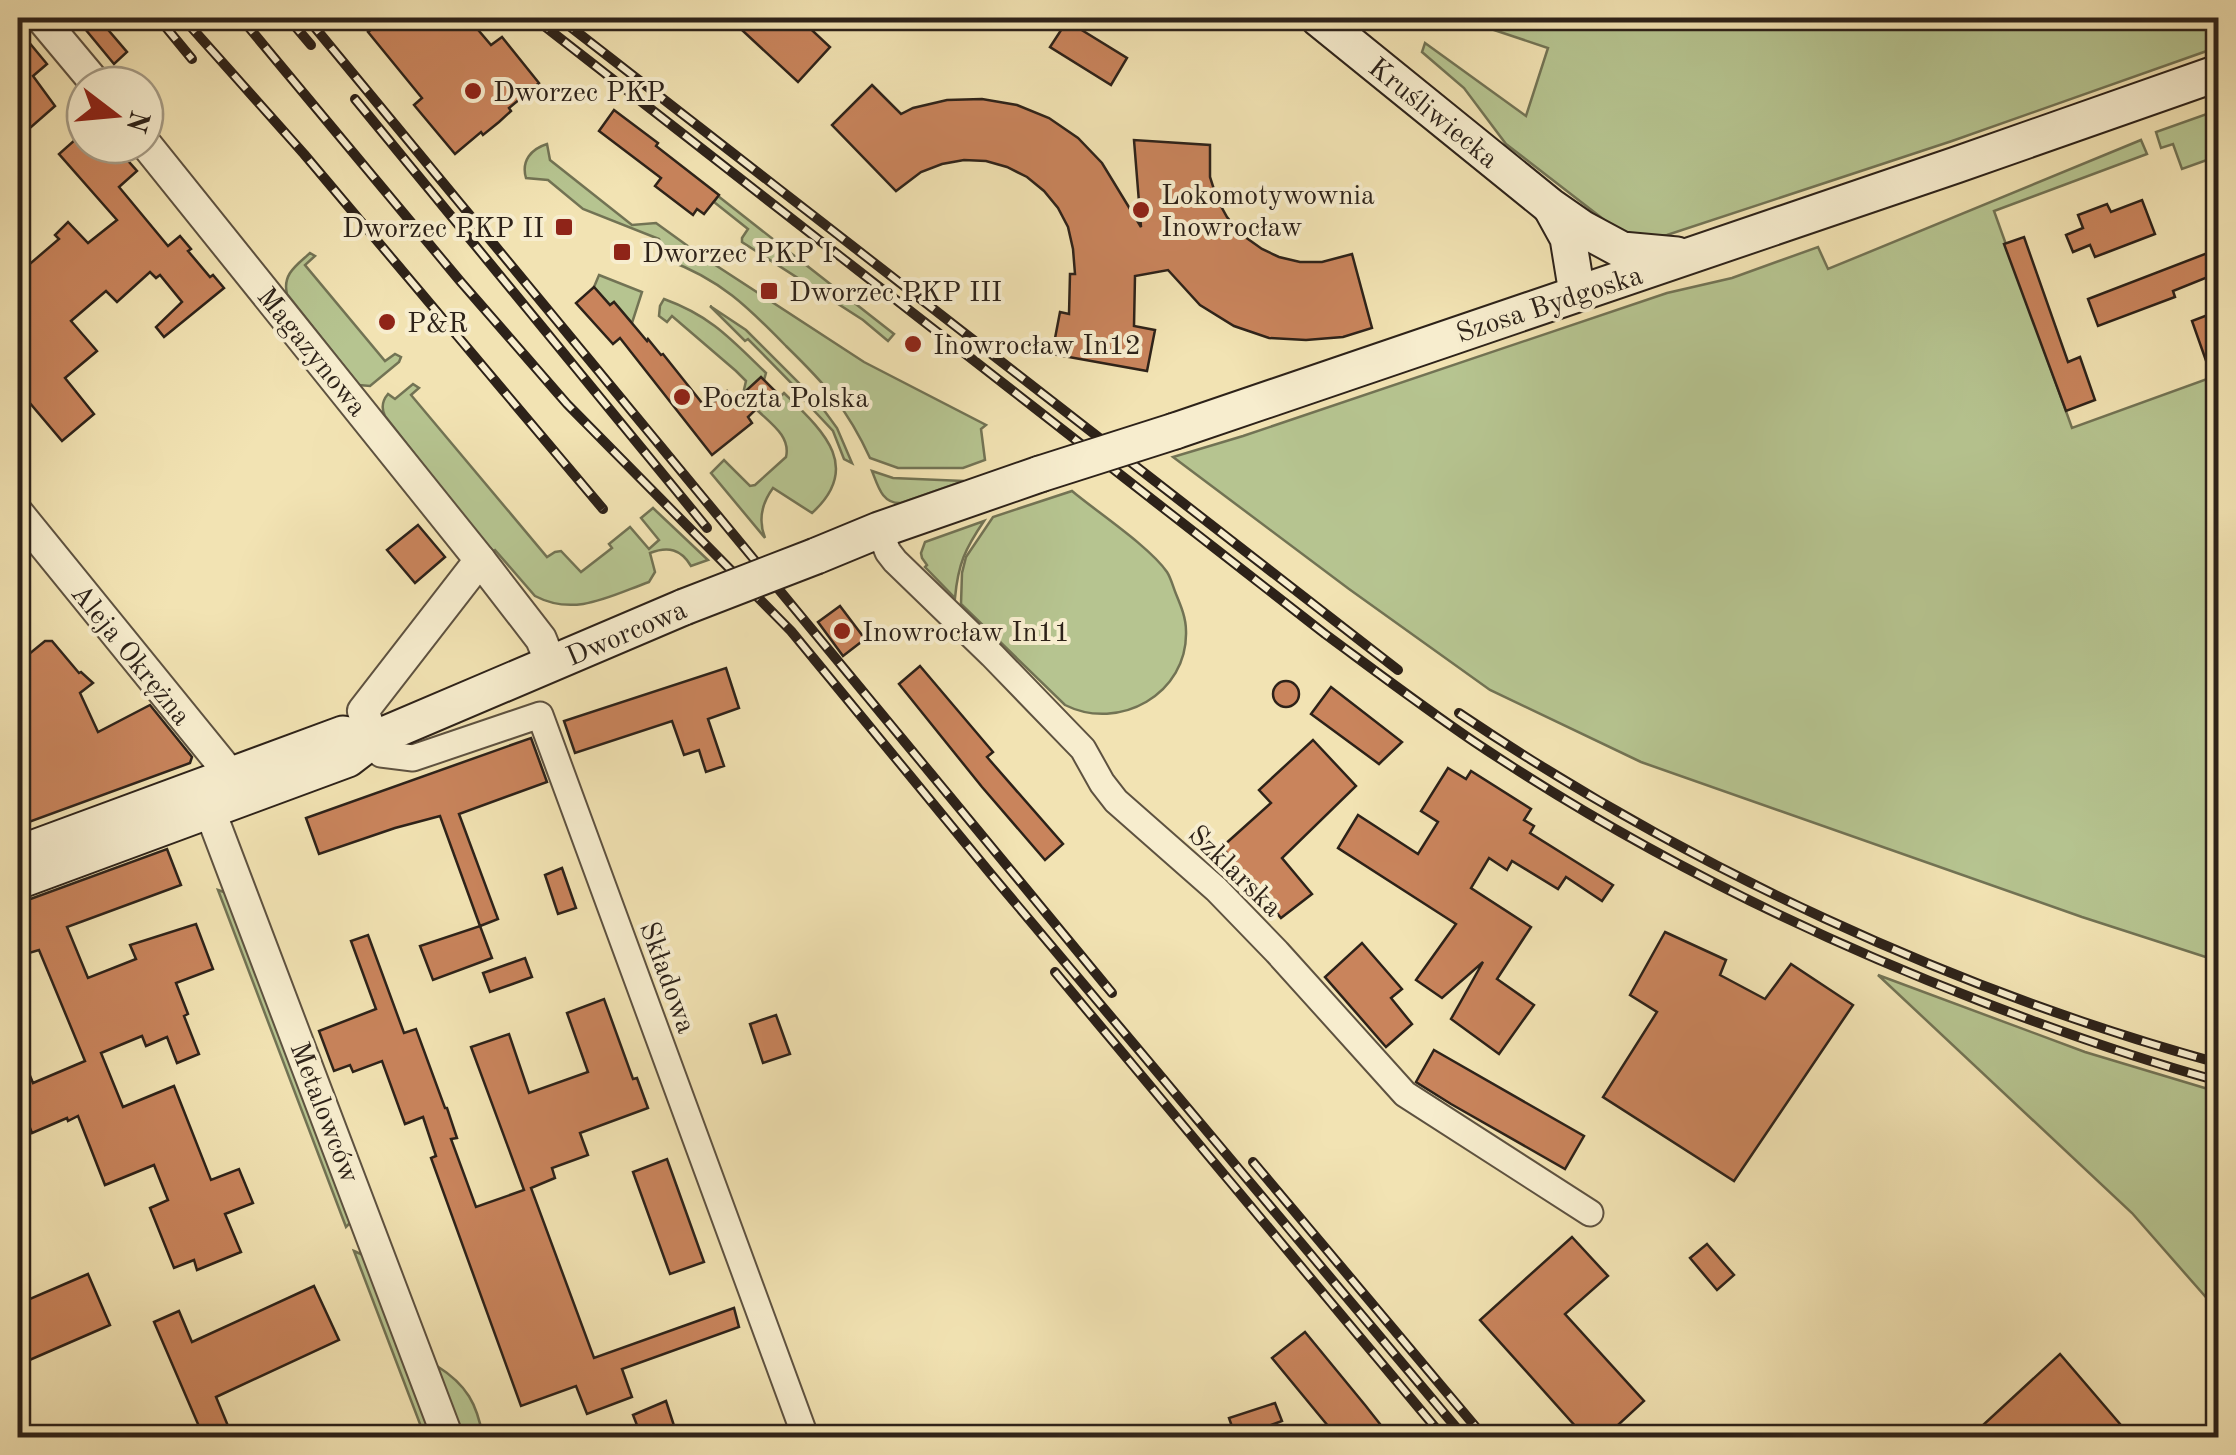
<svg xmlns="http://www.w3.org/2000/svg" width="2236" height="1455" font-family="'Old Standard TT',serif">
<rect width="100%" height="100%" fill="#f2e3b3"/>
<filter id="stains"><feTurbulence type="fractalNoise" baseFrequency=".002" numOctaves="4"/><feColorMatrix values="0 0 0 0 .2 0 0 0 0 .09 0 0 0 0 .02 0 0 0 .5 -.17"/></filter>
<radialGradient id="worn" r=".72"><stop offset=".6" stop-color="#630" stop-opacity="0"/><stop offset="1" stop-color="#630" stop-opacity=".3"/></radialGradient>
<g fill="#b6c490" stroke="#727354" stroke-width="2.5">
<polygon points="1458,18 2218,18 2218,47 1952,141 1667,235 1655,237 1632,234 1619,230 1607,222 1506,144 1464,88 1422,52 1425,43 1526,116 1548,48"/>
<polygon points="2218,110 2218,156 2182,169 2173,144 2161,148 2156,132"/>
<polygon points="2141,140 2147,154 1994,211 2072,428 2218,375 2218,961 2082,917 1641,762 1490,690 1349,589 1173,457 1243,436 1667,293 1732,278 1818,247 1828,269"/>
<path d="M 547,144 L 550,160 L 632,225 L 656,223 L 703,257 L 864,362 L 986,425 L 981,429 L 985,460 L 963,468 L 898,468 L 870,458 C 847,408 825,384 786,346 C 748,307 720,279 667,260 L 659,239 L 583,209 L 548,180 L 526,178 C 521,161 531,149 547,144 Z"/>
<polygon points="718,196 894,334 888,341 863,320 742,242 742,238 748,229 714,202"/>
<path d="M 310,253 L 315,256 L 305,265 L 385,361 L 395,354 L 401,357 L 399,362 L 370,386 L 359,385 L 287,294 C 282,274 297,265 310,253 Z"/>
<polygon points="599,275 642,292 632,323 614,302 610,305 594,287"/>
<path d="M 664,299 C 711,316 731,339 766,373 L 764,380 L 743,394 L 746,381 L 736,371 L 672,316 L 667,322 L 659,316 L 660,306 Z"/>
<polygon points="710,306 746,330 818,402 837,428 852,463 844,459 833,431 804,400 805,397 748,339 745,341"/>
<path d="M 413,384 L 419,388 L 411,395 L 547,557 L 555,552 L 561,551 L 581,572 L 612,548 L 609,544 L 630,527 L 649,549 L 659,540 L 641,518 L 653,508 L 708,560 L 691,566 C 681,549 668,546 650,553 L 655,572 L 649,582 C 610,596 575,617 535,596 L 495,550 L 491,552 L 385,416 C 381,408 382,401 388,394 L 395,399 Z"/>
<path d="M 775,391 L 781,396 L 784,393 C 821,429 864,466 812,513 L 773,488 C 762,503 758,520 765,538 L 711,473 L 724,460 L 750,486 L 755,485 L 786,457 C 791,436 770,423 756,409 Z"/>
<path d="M 872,471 L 893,478 L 964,481 L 901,503 C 882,504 878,486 872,471 Z"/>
<path d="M 1072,491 C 1097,512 1150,547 1167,572 C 1171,578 1173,587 1176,594 C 1181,606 1186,618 1186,631 C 1188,694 1119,732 1065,705 L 961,604 L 962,573 L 966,557 L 993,517 Z"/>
<path d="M 984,521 C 965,549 958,564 955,598 L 925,567 L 927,565 L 922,558 L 921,553 L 925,542 Z"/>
<polygon points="218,890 230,894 353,1220 346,1227"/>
<polygon points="1878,975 2085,1052 2218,1092 2218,1311 2132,1213"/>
<polygon points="354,1251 363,1255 434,1437 425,1437"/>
<path d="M 437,1366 C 467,1385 477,1404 483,1437 L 462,1437 Z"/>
</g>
<g fill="#c9845c" stroke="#2d2219" stroke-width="2.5">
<polygon points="76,18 98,18 127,52 114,64"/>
<polygon points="386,18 468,18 491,45 502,37 539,83 509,108 511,111 499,122 483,135 481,132 455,154 414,105 422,98 368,32"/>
<polygon points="729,18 799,18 830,47 798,82"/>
<polygon points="1067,21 1127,58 1111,85 1050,47"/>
<polygon points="18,29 47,64 33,76 55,106 30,128 18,112"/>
<polygon points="872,85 901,114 913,108 947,100 982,99 1017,105 1049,118 1078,138 1102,163 1141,227 1134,140 1210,145 1210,177 1217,199 1227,217 1241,234 1262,249 1279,257 1300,262 1322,262 1352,254 1372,328 1343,337 1306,340 1269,338 1234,326 1200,305 1168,270 1135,276 1134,326 1155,330 1147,371 1052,354 1060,312 1069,314 1070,274 1075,274 1073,249 1068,227 1058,208 1044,191 1027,177 1007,167 986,161 964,160 942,164 921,172 896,191 832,125"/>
<polygon points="614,110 658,143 656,146 719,195 704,214 697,209 693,215 655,186 661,178 599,131"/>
<polygon points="85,131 85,145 114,145 137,171 119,187 168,246 180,236 191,249 188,251 210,277 213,275 224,288 164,337 156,327 182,302 160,275 156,278 150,272 117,302 106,291 71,321 97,351 65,378 94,414 62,441 18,389 18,274 59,239 55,235 68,222 88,243 117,220 59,154"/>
<polygon points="2142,200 2155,234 2095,257 2090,245 2073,252 2066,235 2083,228 2078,215 2107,204 2111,212"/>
<polygon points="2024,237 2068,362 2080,357 2095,400 2066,411 2004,244"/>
<polygon points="2218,249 2218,273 2173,291 2175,297 2098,326 2088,299"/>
<polygon points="594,287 610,305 614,302 647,341 648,339 661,355 663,354 706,408 727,391 735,401 761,377 775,391 748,417 752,423 712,455 620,338 613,344 576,303"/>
<polygon points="2218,311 2218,388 2216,389 2192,321"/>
<polygon points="418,525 445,557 415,583 387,550"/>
<polygon points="840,606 865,639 843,656 818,622"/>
<polygon points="45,641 52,641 79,673 81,672 93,683 80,693 98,732 150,705 192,757 190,763 18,826 18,663"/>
<polygon points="920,666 993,752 987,757 1063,844 1045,860 982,787 899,684"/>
<polygon points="726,668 739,708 708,719 724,766 706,772 699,750 684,755 672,721 575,753 564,721"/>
<circle cx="1286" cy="694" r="13"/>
<polygon points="1331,687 1402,742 1379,764 1311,714"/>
<polygon points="531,738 547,782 459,814 498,919 480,926 440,816 395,828 319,854 306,818"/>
<polygon points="1313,740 1356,786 1282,858 1312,894 1281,918 1222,847 1271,803 1259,790"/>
<polygon points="1448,768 1466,779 1471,771 1531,809 1524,820 1534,826 1530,833 1613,885 1602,901 1566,877 1558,889 1512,861 1507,870 1489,858 1471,888 1531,927 1497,979 1534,1005 1499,1054 1451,1019 1483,962 1442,998 1416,980 1456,924 1338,848 1358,815 1418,854 1438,822 1421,811"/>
<polygon points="167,849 181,885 67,927 88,978 136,959 130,945 196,924 213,969 176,983 188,1014 184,1016 199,1054 177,1063 167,1037 146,1046 142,1036 101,1053 123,1107 174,1086 211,1180 239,1169 253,1203 225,1214 241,1252 197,1270 194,1260 174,1268 150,1208 168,1200 154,1165 105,1185 78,1116 68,1121 67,1118 32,1133 18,1098 18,1047 33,1083 85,1061 39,950 29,953 24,937 18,939 18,902 25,901"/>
<polygon points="562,868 576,908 558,914 545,875"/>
<polygon points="480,926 492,958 433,980 420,946"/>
<polygon points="1665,932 1726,960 1720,975 1765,999 1791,964 1853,1005 1734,1181 1603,1097 1657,1012 1630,995"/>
<polygon points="368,935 404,1033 416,1029 445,1108 447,1108 457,1138 451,1139 476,1207 524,1190 471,1047 509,1034 529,1093 588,1072 567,1013 604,999 633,1079 637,1078 648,1108 580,1133 588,1155 552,1168 555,1178 531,1188 594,1358 734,1308 739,1327 622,1369 632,1397 587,1414 576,1386 521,1406 431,1158 436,1156 423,1117 405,1124 382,1061 353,1072 350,1065 334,1071 319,1031 376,1009 351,941"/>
<polygon points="1362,943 1402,989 1391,998 1412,1024 1386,1047 1325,977"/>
<polygon points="525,958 532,977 490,992 483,973"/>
<polygon points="776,1015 790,1054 763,1063 750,1024"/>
<polygon points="1434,1050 1584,1136 1565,1169 1451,1104 1416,1082"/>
<polygon points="667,1159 704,1262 670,1274 633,1172"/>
<polygon points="1572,1237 1608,1276 1565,1314 1644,1401 1604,1438 1586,1438 1480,1320"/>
<polygon points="1707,1244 1734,1275 1717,1290 1690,1258"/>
<polygon points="88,1274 110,1325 18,1365 18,1304"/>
<polygon points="314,1286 339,1340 216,1397 233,1438 204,1438 154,1322 179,1311 192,1342"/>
<polygon points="1305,1332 1365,1405 1391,1438 1338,1438 1272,1358"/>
<polygon points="2060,1354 2132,1438 1969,1438"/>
<polygon points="666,1401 678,1438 642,1438 633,1415"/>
<polygon points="1275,1403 1282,1421 1271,1425 1275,1438 1236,1438 1229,1418"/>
</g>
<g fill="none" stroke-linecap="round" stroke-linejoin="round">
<g stroke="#5e5240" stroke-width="29">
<g id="minor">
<polyline points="879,530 888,552 895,561 992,655 1083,749 1102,783 1116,801 1216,889 1277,952 1405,1094 1590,1213"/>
<polyline points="374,739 381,754 413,758 540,715 804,1433"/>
</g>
</g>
<g stroke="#5e5240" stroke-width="34">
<g id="tertiary">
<polyline points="41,18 97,85"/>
<polyline points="145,143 480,560 363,711 374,739"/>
<polyline points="18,513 222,764 234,795"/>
<polyline points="480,560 541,639 551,664"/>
<polyline points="202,790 448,1438"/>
</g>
</g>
<g stroke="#2d2219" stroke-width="39">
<g id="secondary">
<polyline points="1318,18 1550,206 1583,229 1622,250 1677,255"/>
<polyline points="1552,209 1568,238 1577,293"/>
<polyline points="1175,431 1956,165 2218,73"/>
<polyline points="816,556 879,530 1040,474"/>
<polyline points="18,854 343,734 374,739"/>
<polyline points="18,881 348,759 374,739 684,607"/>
</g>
</g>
<use href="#minor" stroke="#f7edce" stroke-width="25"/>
<use href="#tertiary" stroke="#f7edce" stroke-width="30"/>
<use href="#secondary" stroke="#f7edce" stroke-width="35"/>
<g stroke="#2d2219" stroke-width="10">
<g id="rail">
<polyline points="183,18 304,154 603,509"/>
<polyline points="241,18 460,281 567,404 791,631 990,873 1465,1438"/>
<polyline points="288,18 311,45"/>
<polyline points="307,18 1112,993"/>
<path d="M 534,18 L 1325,634 C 1374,670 1423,707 1473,741 C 1631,847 1803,933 1980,1001 C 2058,1031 2138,1059 2218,1081"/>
<polyline points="559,18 1398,670"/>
<polyline points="164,25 192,59"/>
<polyline points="355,99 707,528"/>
<path d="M 1459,713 C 1686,866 1954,991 2218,1063"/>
<polyline points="1055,972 1444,1438"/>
<polyline points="1253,1162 1485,1438"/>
</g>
</g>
<use href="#rail" stroke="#f7edce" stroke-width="6" stroke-dasharray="19" stroke-linecap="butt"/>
<g stroke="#2d2219" stroke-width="39" stroke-linecap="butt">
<g id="secondary-bridge">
<polyline points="1040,474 1175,431"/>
<polyline points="684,607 816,556"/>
</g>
</g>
<use href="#secondary-bridge" stroke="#f7edce" stroke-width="35"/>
</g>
<g fill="#8f2418" stroke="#f7edce" stroke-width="4">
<circle cx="473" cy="91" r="10"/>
<circle cx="1141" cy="210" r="10"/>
<rect x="554" y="217" width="20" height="20" rx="5"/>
<rect x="612" y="242" width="20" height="20" rx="5"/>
<rect x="759" y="281" width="20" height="20" rx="5"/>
<circle cx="387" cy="322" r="10"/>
<circle cx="913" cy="344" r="10"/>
<circle cx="682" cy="397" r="10"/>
<circle cx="842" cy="631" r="10"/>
</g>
<g text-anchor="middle" stroke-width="8" stroke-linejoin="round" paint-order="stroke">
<g font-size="28" fill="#2d2219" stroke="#f7edce" text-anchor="start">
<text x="493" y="101">Dworzec PKP</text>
<text x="1161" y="204">Lokomotywownia<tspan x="1161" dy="32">Inowrocław</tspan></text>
<text x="544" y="237" text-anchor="end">Dworzec PKP II</text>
<text x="642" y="262">Dworzec PKP I</text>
<text x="789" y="301">Dworzec PKP III</text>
<text x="407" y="332">P&amp;R</text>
<text x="933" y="354">Inowrocław In12</text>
<text x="702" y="407">Poczta Polska</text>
<text x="862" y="641">Inowrocław In11</text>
</g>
<g font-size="28" fill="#2d2219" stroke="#f7edce">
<text transform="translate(1434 112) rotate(39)" y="10">Kruśliwiecka</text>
<text transform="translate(1549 303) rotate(-18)" y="10">Szosa Bydgoska</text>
<text transform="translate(313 351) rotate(51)" y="10">Magazynowa</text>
<text transform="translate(626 632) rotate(-23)" y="10">Dworcowa</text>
<text transform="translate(132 654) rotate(51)" y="10">Aleja Okrężna</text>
<text transform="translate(1236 870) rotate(44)" y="10">Szklarska</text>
<text transform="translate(669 977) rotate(70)" y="10">Składowa</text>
<text transform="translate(326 1112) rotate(69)" y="10">Metalowców</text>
</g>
</g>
<rect width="2236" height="1455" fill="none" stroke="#f2e3b3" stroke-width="60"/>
<rect x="20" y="20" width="2196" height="1415" fill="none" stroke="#2d2219" stroke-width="5"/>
<rect x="30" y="30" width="2176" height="1395" fill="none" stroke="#2d2219" stroke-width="2.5"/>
<g transform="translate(115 115) rotate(106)"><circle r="48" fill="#f7edce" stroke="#a69c86" stroke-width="2.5"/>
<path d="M0-8L18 38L0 25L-18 38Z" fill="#8f2418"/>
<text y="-15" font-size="28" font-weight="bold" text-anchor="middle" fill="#2d2219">N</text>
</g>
<rect width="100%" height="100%" filter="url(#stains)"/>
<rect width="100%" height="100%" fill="url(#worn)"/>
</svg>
